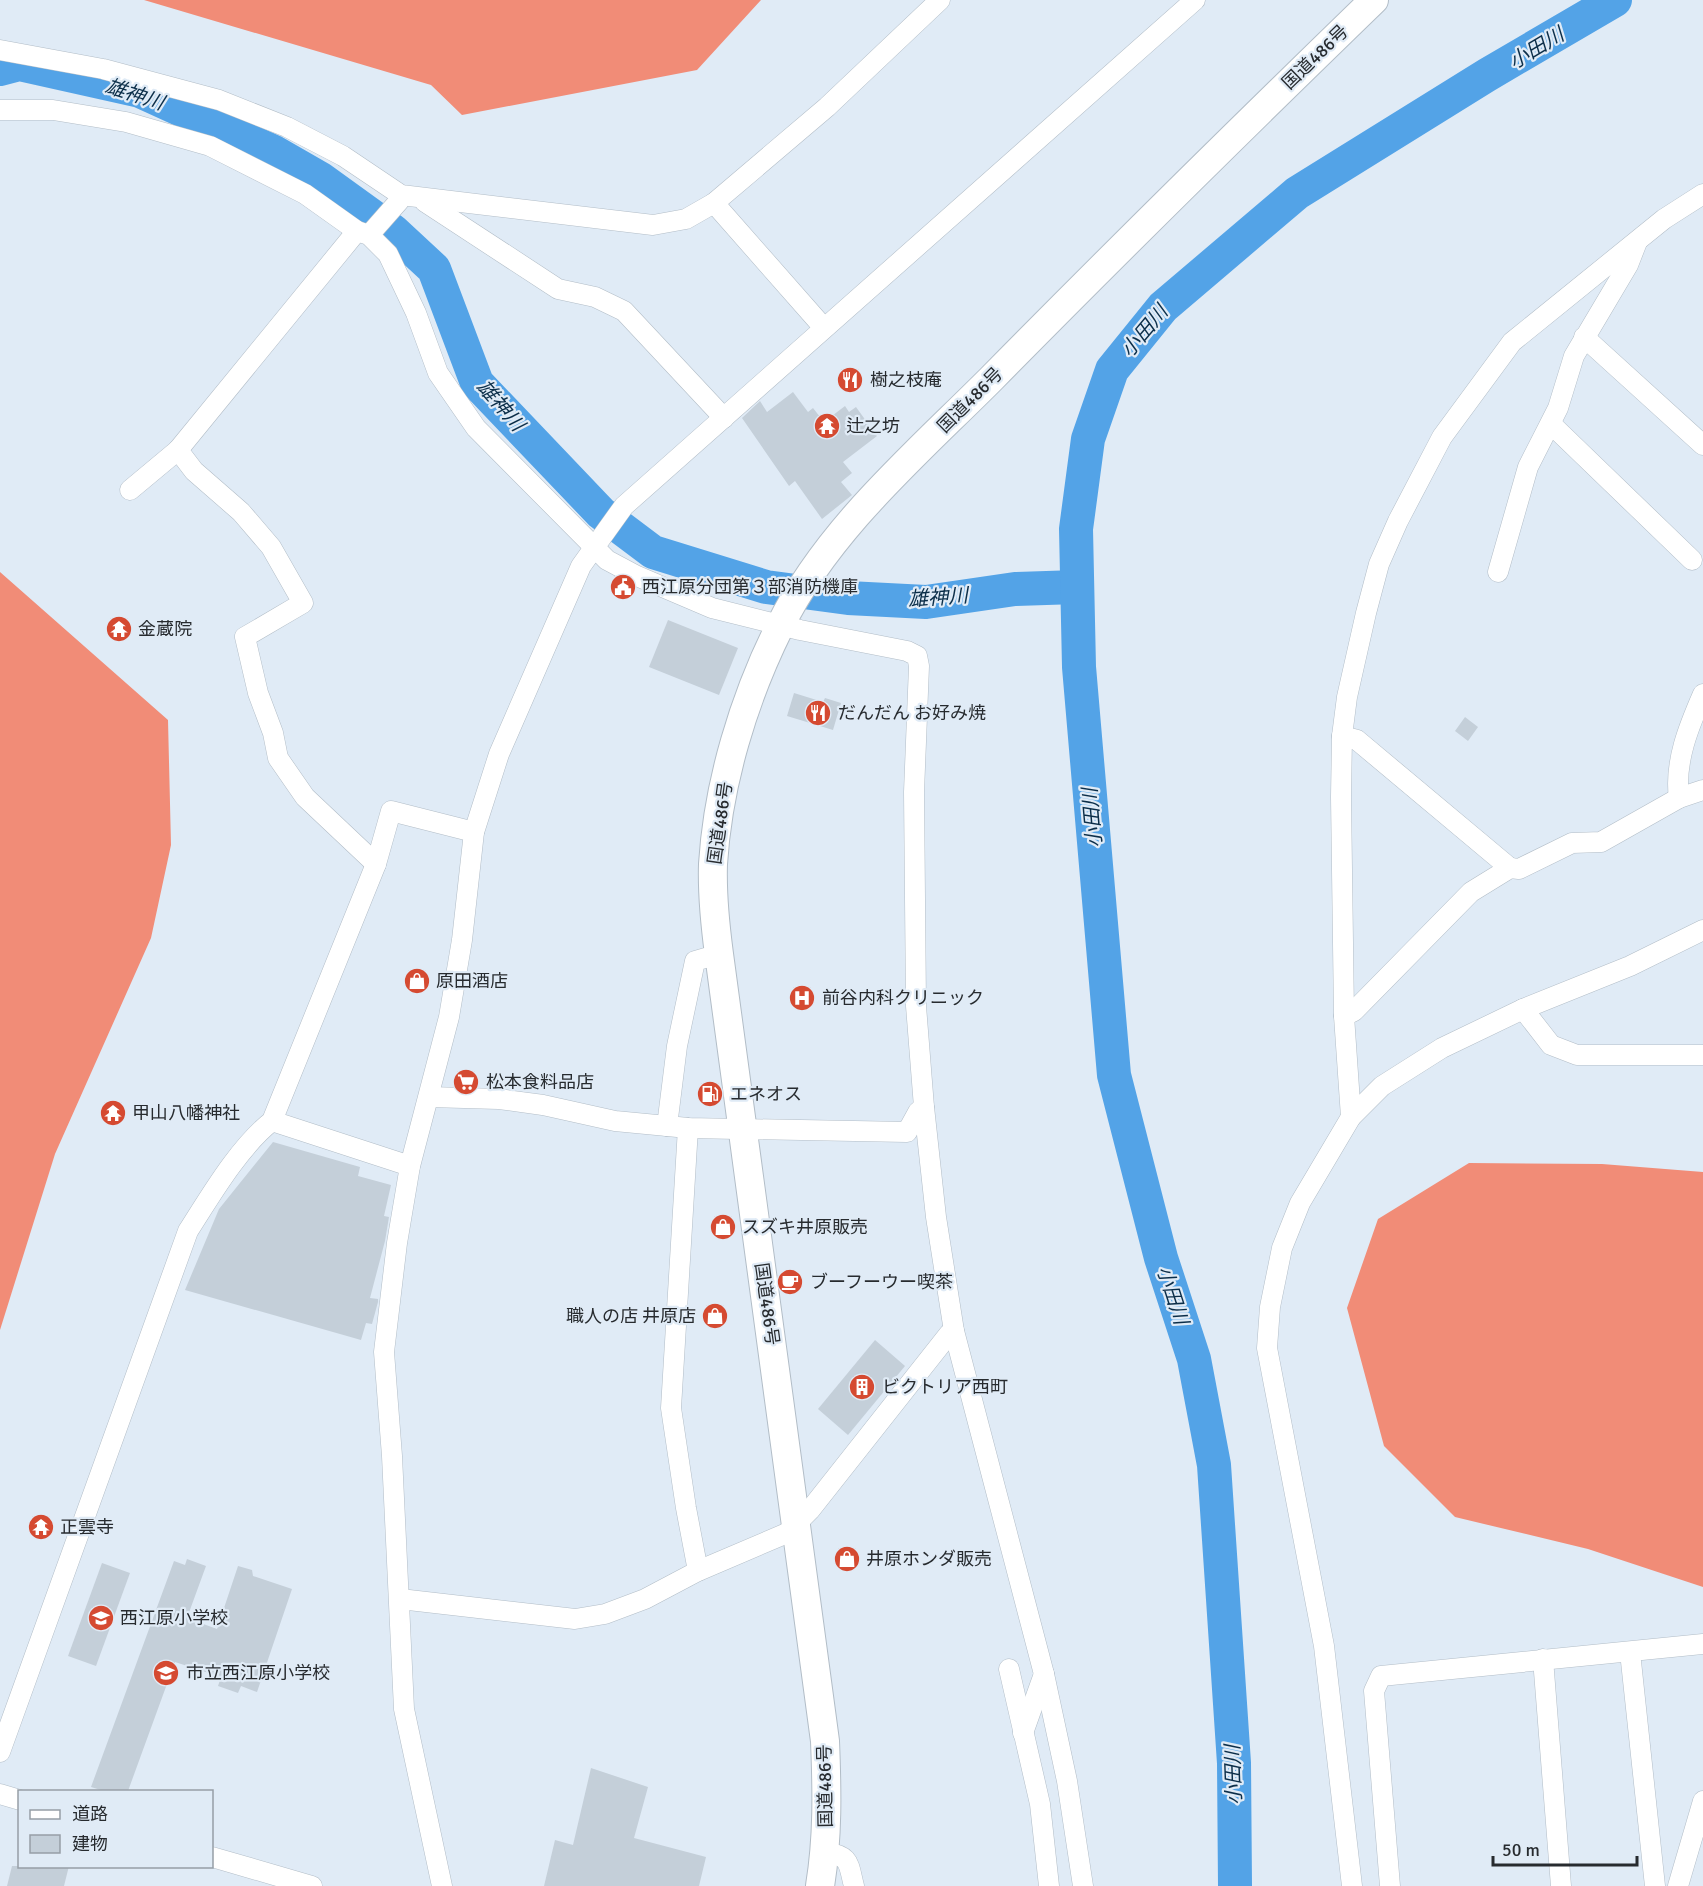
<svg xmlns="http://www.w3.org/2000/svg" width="1703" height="1886" font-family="Signika,'Noto Sans JP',sans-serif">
<rect width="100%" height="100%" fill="#e0ebf6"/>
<g fill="#f18c77">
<polygon points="144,0 761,0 697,70 462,115 431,85"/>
<polygon points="0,572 168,720 171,845 151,938 55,1154 0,1330"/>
<polygon points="1469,1163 1602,1164 1703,1172 1703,1587 1588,1549 1455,1517 1384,1446 1347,1308 1378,1219"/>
</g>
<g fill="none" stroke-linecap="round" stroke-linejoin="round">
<g stroke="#53a3e7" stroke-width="34">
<polyline points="0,69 19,64 140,91 274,152 321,179 393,231 434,269 477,383 601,513 653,552 766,587 848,598 926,602 1015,589 1077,587"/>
<polyline points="1235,1886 1234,1763 1214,1465 1194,1359 1161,1258 1114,1075 1079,667 1076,529 1088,439 1112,370 1163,307 1297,193 1487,75 1615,0"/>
</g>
</g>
<g fill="#c4cfd9">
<polygon points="793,392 808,412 813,408 824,422 845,406 849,412 856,407 877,436 843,462 852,473 841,482 852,495 822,519 795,481 789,486 742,418 760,401 767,412"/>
<polygon points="668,620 738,648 719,695 649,667"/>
<polygon points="794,693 823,702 825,698 841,703 833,730 787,716"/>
<polygon points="1465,717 1478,727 1468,741 1455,731"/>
<polygon points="273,1142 360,1167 358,1176 391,1185 384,1216 389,1217 385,1241 370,1298 378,1299 378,1302 372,1324 366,1323 361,1340 185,1290 219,1209"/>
<polygon points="875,1340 905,1366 848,1435 818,1409"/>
<polygon points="187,1559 206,1566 187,1618 217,1629 238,1566 252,1570 253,1576 292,1589 257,1692 241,1686 238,1693 218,1686 221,1677 175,1662 128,1791 104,1791 91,1787 174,1561 185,1565"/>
<polygon points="102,1563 130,1573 96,1666 68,1656"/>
<polygon points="591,1768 648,1787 634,1838 706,1857 699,1886 544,1886 555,1840 573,1845"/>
<polygon points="12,1866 69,1866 64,1886 7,1886"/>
</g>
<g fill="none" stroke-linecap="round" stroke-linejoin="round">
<g stroke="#b2bdc7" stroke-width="21">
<g id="minor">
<polyline points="0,50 103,69 219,100 287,127 343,156 401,195 653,225 686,219 714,203 827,107 940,0"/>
<polyline points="0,110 53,110 126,122 210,146 305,194 357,231 369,235 388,254 416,313 438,373 476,428 607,560 637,576 712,608 800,630 907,651 917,656 919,666 914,792 916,1006 924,1107 936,1217 954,1331 1044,1674 1067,1781 1083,1886"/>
<polyline points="425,202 558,289 595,297 624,311 724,418"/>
<polyline points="714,203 824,328"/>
<polyline points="357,231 178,450 194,471 241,512 271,547 303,603 245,637 258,693 273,733 278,758 305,797 376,864"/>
<polyline points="369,235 399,201 401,195"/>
<polyline points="1584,337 1703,445"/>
<polyline points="1551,424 1692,560"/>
<polyline points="130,490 178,450"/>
<polyline points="1498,572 1528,467 1558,408 1574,356 1628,265 1637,242"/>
<polyline points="1342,736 1357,740 1510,868"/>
<path d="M 1679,798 C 1674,762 1689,726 1703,694"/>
<polyline points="1523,1009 1551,1045 1577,1055 1703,1055"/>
<polyline points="1344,1016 1354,1011 1471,892 1510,868 1519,869 1572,843 1601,842 1679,798 1703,790"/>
<polyline points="429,1097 499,1099 543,1105 615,1121 688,1128 907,1132 918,1112 924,1107"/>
<polyline points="1351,1117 1344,1016 1341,797 1342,736 1347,697 1366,613 1379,564 1398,521 1442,437 1512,342 1664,219 1703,194"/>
<polyline points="272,1121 410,1166"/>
<polyline points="667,1126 677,1046 695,961 719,954"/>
<polyline points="688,1128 671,1408 686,1508 698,1571"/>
<polyline points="400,1599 575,1619 605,1614 645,1599 698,1571 787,1533 810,1510 949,1334 954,1331"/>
<polyline points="1630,1652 1655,1886"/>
<polyline points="1543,1659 1561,1886"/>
<polyline points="1009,1669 1040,1804 1049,1886"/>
<polyline points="1023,1733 1044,1674"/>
<path d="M 0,1752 L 188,1231 C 211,1195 239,1147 272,1121 L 376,864 L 391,811 L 474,832"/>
<polyline points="0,1794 20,1800"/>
<path d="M 825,1852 C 851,1856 848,1863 854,1886"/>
<polyline points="212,1857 312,1886"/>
<polyline points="442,1886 404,1709 392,1456 384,1352 397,1243 410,1166 449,1017 462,940 474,832 499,754 581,566 624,506 1195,0"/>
<polyline points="1352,1886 1324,1646 1267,1348 1270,1307 1282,1248 1300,1203 1351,1117 1382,1086 1442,1048 1523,1009 1630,966 1703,930"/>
<polyline points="1390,1886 1374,1691 1381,1676 1703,1644"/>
<polyline points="1678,1886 1703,1801"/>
</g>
</g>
<g stroke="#b2bdc7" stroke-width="30">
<path id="highway" d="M 820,1886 C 828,1837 827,1790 825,1741 L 719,954 C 715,924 712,894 713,864 C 718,783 744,698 780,626 C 827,530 916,454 991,379 C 1117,251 1245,125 1374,0"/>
</g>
<use href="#minor" stroke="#fff" stroke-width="20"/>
<use href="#highway" stroke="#fff" stroke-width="28"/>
</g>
<defs>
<g id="restaurant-disc" transform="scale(1.35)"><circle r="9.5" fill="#d54a31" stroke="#e0ebf6"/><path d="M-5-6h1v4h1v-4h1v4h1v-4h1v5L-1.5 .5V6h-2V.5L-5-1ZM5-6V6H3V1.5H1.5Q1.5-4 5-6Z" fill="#fff"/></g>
<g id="temple-disc" transform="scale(1.35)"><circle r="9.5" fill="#d54a31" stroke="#e0ebf6"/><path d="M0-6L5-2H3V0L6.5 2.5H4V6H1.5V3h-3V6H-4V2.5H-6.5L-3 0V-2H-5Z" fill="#fff"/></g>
<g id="civic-disc" transform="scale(1.35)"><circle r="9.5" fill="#d54a31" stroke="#e0ebf6"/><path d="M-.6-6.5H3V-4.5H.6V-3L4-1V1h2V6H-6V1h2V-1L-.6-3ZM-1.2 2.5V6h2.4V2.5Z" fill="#fff"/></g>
<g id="shop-disc" transform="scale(1.35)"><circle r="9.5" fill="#d54a31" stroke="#e0ebf6"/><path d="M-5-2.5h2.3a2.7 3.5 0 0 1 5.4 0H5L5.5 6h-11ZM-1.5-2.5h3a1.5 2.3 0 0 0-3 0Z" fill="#fff"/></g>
<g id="hospital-disc" transform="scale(1.35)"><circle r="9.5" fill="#d54a31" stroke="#e0ebf6"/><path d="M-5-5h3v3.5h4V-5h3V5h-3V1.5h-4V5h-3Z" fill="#fff"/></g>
<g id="supermarket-disc" transform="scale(1.35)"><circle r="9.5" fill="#d54a31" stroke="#e0ebf6"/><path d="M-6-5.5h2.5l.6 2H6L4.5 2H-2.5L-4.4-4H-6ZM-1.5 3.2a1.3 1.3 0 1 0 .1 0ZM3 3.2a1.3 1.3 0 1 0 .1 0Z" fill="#fff"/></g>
<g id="fuel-disc" transform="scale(1.35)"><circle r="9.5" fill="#d54a31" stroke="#e0ebf6"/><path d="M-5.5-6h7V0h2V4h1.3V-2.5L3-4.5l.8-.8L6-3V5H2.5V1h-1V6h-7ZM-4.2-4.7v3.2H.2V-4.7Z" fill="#fff"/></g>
<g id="cafe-disc" transform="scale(1.35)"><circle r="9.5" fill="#d54a31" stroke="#e0ebf6"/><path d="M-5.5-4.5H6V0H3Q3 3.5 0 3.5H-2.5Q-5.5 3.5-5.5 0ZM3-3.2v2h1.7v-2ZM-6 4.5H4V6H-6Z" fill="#fff"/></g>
<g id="building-disc" transform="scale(1.35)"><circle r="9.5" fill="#d54a31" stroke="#e0ebf6"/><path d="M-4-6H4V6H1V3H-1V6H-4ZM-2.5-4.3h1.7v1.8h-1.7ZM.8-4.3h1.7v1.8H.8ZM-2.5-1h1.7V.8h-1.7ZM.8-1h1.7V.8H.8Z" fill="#fff"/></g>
<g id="school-disc" transform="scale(1.35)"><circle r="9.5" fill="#d54a31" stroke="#e0ebf6"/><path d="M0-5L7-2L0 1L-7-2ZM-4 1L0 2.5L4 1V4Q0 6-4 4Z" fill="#fff"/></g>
</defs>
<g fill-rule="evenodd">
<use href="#restaurant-disc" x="850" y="380"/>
<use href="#temple-disc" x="827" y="426"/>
<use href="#civic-disc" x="623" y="587"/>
<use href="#temple-disc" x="119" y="629"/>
<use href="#restaurant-disc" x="818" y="713"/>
<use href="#shop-disc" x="417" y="981"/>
<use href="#hospital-disc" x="802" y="998"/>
<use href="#supermarket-disc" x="466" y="1082"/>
<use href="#fuel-disc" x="710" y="1094"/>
<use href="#temple-disc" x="113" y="1113"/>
<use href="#shop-disc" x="723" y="1227"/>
<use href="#cafe-disc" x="790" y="1282"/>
<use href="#shop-disc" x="715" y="1316"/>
<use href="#building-disc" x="862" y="1387"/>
<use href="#temple-disc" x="41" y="1527"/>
<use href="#shop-disc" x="847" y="1559"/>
<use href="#school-disc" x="101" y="1618"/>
<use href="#school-disc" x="166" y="1673"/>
</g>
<g text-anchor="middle" stroke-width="4.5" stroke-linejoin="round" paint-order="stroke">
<g font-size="18" fill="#272b2f" stroke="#e0ebf6">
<text transform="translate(1315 57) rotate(-44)" y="6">国道486号</text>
<text transform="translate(970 400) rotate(-45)" y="6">国道486号</text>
<text transform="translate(720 823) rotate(-82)" y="6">国道486号</text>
<text transform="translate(767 1304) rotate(82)" y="6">国道486号</text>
<text transform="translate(825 1786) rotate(-91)" y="6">国道486号</text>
</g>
<g font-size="18" fill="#272b2f" stroke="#e0ebf6" text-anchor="start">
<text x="870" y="386">樹之枝庵</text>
<text x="846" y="432">辻之坊</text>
<text x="642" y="593">西江原分団第３部消防機庫</text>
<text x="138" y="635">金蔵院</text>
<text x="838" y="719">だんだん お好み焼</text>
<text x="436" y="987">原田酒店</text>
<text x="822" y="1004">前谷内科クリニック</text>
<text x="486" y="1088">松本食料品店</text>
<text x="730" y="1100">エネオス</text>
<text x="132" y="1119">甲山八幡神社</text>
<text x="742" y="1233">スズキ井原販売</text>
<text x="810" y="1288">ブーフーウー喫茶</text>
<text x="696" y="1322" text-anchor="end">職人の店 井原店</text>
<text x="882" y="1393">ビクトリア西町</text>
<text x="60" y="1533">正雲寺</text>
<text x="866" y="1565">井原ホンダ販売</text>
<text x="120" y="1624">西江原小学校</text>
<text x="186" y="1679">市立西江原小学校</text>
</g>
<g font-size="20" font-style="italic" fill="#0b2e49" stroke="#e0ebf6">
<text transform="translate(1536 48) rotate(-31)" y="7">小田川</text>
<text transform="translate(135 94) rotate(18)" y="7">雄神川</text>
<text transform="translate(1144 331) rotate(-50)" y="7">小田川</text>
<text transform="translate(501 405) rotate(49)" y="7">雄神川</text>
<text transform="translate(938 597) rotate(-4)" y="7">雄神川</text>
<text transform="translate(1092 818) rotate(-95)" y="7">小田川</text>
<text transform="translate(1173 1295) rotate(72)" y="7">小田川</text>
<text transform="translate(1233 1775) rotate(-92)" y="7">小田川</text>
</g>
</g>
<rect x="18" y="1790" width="195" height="78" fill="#e0ebf6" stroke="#969ea6" stroke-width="1.5"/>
<rect x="30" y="1810" width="30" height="9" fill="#ffffff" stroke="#969ea6" stroke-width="1.5"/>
<text x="72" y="1820" font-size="18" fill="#272b2f">道路</text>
<rect x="30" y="1835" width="30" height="18" fill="#c4cfd9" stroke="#969ea6" stroke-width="1.5"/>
<text x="72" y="1850" font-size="18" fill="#272b2f">建物</text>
<path d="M1493 1856v9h144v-9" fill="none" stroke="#272b2f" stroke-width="3"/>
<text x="1502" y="1856" font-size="18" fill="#272b2f" stroke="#e0ebf6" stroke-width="4.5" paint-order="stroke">50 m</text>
</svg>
